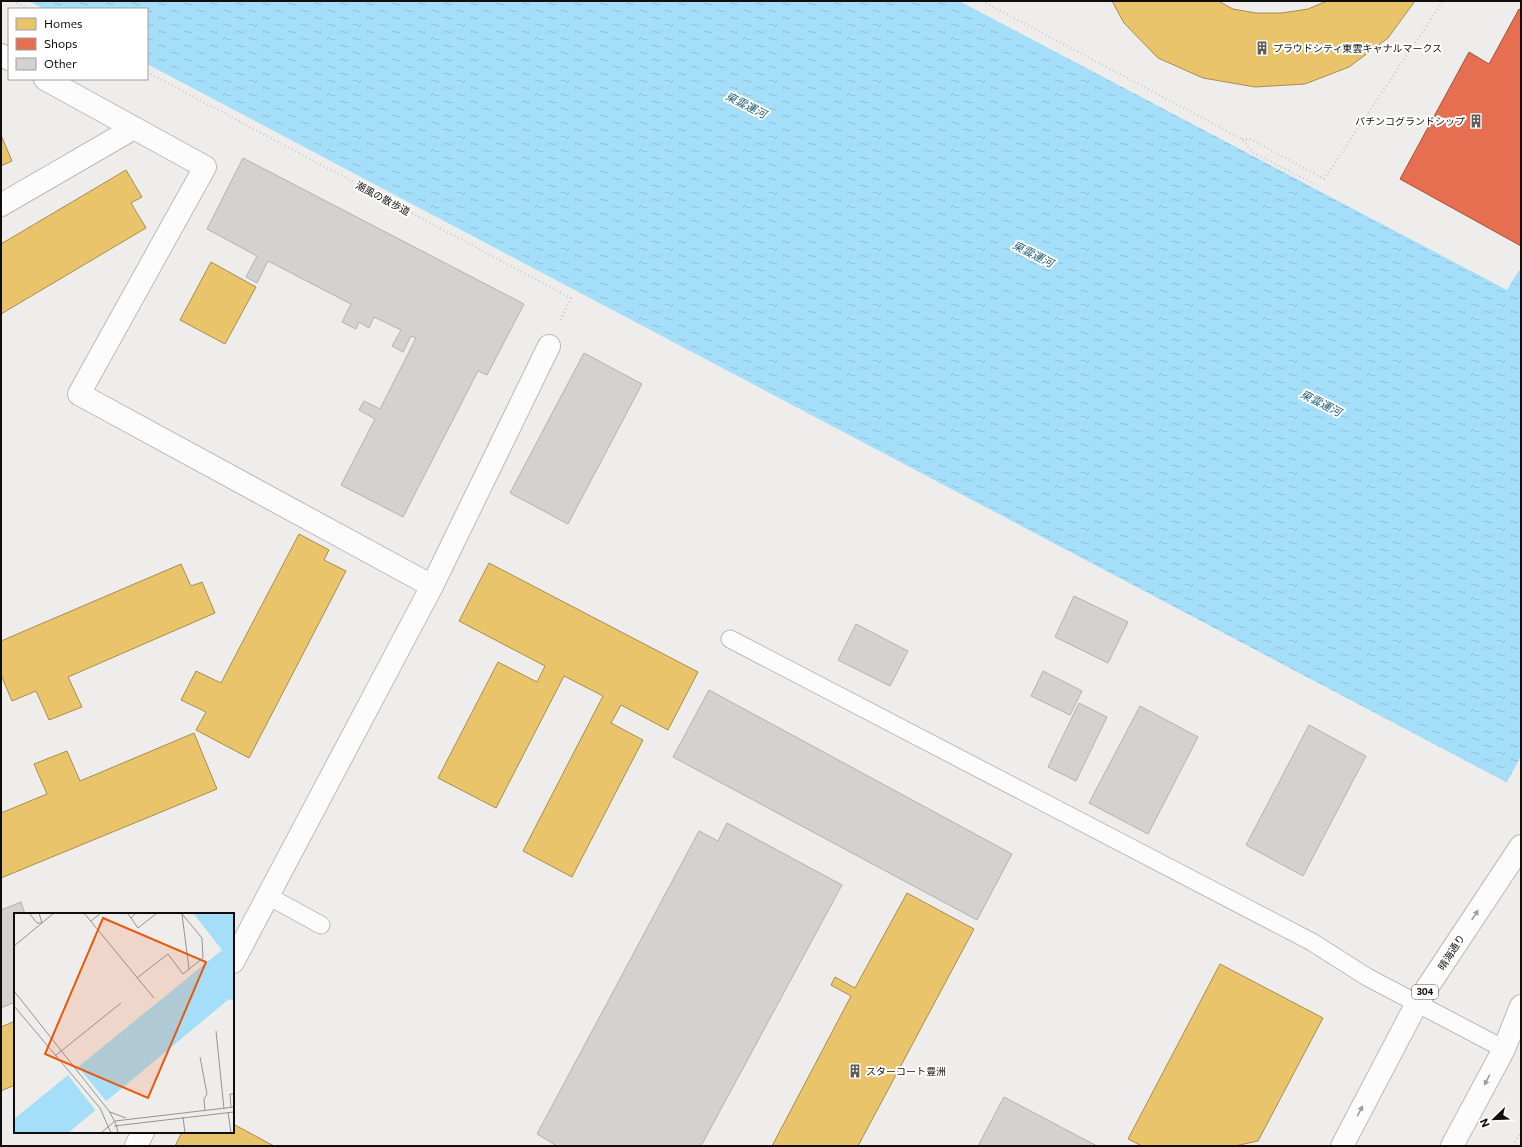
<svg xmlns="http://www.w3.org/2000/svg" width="1522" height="1147" font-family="Commissioner,'Noto Sans JP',sans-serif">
<defs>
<pattern id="water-ripples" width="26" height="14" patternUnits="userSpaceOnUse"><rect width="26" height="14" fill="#a5def8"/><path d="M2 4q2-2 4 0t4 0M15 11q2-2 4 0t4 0" fill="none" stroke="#8dbdd3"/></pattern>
</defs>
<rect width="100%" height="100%" fill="#efedeb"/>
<polygon fill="url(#water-ripples)" points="29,1 959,1 1507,290 1519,270 1521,272 1521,790 147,64 147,9 44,9"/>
<polygon fill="#efedeb" points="1521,756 1521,792 1506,784"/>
<g fill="#e9c46a" stroke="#a88d4e">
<polygon points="1112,1 1218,1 1233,9 1256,13 1282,13 1308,9 1327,1 1415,1 1388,38 1349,67 1305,84 1255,87 1203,78 1158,58 1124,23"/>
<polygon points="1,135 12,161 1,166"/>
<polygon points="126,170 142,197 131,203 146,228 1,314 1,244"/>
<polygon points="211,262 256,287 225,344 180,320"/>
<polygon points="299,534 329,550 324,560 346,571 249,758 196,730 206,712 181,700 196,671 221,683"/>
<polygon points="489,563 698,672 668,730 621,705 611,723 643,740 572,877 523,851 603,696 564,676 496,808 438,778 498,662 537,682 545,666 459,621"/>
<polygon points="181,564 191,586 202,582 215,613 68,677 82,707 49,720 36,691 12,701 1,675 1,641"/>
<polygon points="194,733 217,789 1,878 1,813 47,794 34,764 67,751 80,781"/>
<polygon points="907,893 974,929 858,1146 772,1146 851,996 831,985 835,977 855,988"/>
<polygon points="1220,964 1323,1018 1258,1141 1235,1146 1142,1146 1128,1139"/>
<polygon points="15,1021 15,1085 1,1091 1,1027"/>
<polygon points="233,1124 274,1146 175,1146 182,1132 233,1132"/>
</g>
<polygon fill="#e76f51" stroke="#a6523c" points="1519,9 1521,10 1521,246 1400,179 1469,52 1489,64"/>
<g fill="#d4d2d1" stroke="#b3b1b1">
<polygon points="243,158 524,304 487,375 478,371 403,517 341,485 375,419 359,410 364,401 380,409 416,338 411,336 403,352 392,346 401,330 374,317 369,328 359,322 356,329 342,322 351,304 268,261 257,283 246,277 257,256 207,229"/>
<polygon points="584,353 642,384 568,524 510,493"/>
<polygon points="1074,596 1128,622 1108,663 1055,637"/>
<polygon points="856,624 908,651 890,686 838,660"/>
<polygon points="1043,671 1082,691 1070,715 1031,696"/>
<polygon points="709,690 1012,854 977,920 673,757"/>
<polygon points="1079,703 1107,717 1076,781 1048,767"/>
<polygon points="1140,706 1198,737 1148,834 1089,803"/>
<polygon points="1309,725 1366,756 1303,876 1246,845"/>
<polygon points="727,823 842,885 701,1146 557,1146 537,1134 699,831 718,841"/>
<polygon points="21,902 25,914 15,914 15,1002 1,1008 1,910"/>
<polygon points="1004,1097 1097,1146 978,1146"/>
</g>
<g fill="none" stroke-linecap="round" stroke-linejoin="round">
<g stroke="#bcbab8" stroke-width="19">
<g id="service">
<polyline points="730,639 1312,942 1367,977 1504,1049"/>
<polyline points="268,896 321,925"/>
</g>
</g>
<g stroke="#bcbab8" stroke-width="24">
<g id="minor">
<polyline points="1,55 9,59"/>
<polyline points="45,79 205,167 79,394 432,586"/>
<polyline points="1,205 134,128"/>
<polyline points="233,962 432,586 549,346"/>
<polyline points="136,1146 143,1132"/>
</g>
</g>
<g stroke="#bcbab8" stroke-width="24">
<g id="primary">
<polyline points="1342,1146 1417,1003 1521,846"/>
<polyline points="1452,1146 1504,1049 1521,1006"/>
</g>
</g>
<g stroke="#cdcdcc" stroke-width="2.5" stroke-dasharray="1 3" stroke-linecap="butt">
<polyline points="13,1 28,9"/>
<polyline points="982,1 1242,139 1252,152 1320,187"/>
<polyline points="147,72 571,298 559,323"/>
<polyline points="1242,139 1251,139 1324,179 1443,1"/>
<polyline points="1513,1146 1521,1132"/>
</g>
<use href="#service" stroke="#fdfcfc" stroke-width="17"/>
<use href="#minor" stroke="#fdfcfc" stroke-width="22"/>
<use href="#primary" stroke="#fdfcfc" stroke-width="22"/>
</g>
<defs><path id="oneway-solid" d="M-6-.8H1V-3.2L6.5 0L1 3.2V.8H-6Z"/></defs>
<g fill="#9e9d9c">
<use href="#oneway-solid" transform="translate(1475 915) rotate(-57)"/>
<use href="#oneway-solid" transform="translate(1487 1080) rotate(118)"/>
<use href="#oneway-solid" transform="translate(1360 1111) rotate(-62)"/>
</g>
<defs>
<g id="building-bare" transform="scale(1.08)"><path d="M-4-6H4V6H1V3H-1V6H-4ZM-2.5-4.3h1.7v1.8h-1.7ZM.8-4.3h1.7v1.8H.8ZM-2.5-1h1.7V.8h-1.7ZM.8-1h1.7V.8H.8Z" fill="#5d5c5a" stroke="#fff" stroke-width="2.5" paint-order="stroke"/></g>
</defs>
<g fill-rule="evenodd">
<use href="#building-bare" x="1262" y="48"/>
<use href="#building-bare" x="1476" y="121"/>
<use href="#building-bare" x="855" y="1071"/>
</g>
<g text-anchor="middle" stroke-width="4" stroke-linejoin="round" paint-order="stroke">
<rect fill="#fff" stroke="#575655" stroke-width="1" x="1412" y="985" width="26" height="14" rx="3"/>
<g font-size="9" font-weight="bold" fill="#0f0e0c">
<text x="1425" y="995">304</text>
</g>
<g font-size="10" fill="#0f0e0c" stroke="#fff" text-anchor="start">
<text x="1273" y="52">プラウドシティ東雲キャナルマークス</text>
<text x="1465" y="125" text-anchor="end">パチンコグランドシップ</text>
<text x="866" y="1075">スターコート豊洲</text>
</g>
<g font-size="10" fill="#0f0e0c" stroke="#fff">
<text transform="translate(383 198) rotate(28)" y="4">潮風の散歩道</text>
<text transform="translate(1451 952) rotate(-57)" y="4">晴海通り</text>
</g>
<g font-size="11" font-style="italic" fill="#145770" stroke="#fff">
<text transform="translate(746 105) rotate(27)" y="4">東雲運河</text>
<text transform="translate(1033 254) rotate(27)" y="4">東雲運河</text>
<text transform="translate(1321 403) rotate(27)" y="4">東雲運河</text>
</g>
</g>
<g transform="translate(14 913)">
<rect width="220" height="220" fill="#efedeb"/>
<path d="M 179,0 L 220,0 L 220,88 L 215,86 L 54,220 L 0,220 L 0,206 L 208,37 Z" fill="#a5def8"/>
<path d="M 64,154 L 93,189 L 82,198 L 54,162 Z" fill="#efedeb"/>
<path fill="none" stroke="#959492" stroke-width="1" d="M 15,0 L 23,10 L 28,10 L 25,0M 70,0 L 140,85M 113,0 L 117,5 L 122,0M 168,1 L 175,56M 117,5 L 124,15 L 143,0M 77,8 L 87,0M 0,33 L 40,0M 123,65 L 154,41 L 169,61 L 189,45 L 188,25 L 168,1M 0,78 L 95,198 L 102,211 L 104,220M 0,93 L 86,195 L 97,220M 202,118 L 210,196M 41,143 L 107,90M 186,144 L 193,181 L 190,186 L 191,198M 217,195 L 216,181 L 220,181M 96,199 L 112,205M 214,199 L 217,220M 169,204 L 171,220M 100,213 L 220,199M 87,220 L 101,208 L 220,194"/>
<path fill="#e8590c" fill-opacity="0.15" stroke="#e8590c" stroke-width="2" d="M 89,5 L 192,49 L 134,185 L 31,141 Z"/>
<rect width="220" height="220" fill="none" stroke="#0f0e0c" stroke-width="2"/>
</g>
<rect width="1522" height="1147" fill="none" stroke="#0f0e0c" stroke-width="4"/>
<rect x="8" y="8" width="140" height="72" fill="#ffffff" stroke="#9f9f9e"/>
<rect x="16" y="18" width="20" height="12" fill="#e9c46a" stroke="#9f9f9e"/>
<text x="44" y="28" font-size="12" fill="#0f0e0c">Homes</text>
<rect x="16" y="38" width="20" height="12" fill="#e76f51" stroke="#9f9f9e"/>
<text x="44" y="48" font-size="12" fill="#0f0e0c">Shops</text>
<rect x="16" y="58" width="20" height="12" fill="#d4d2d1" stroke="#9f9f9e"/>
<text x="44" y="68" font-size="12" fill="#0f0e0c">Other</text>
<g transform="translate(1494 1119) rotate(247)" stroke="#ffffff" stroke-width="3" paint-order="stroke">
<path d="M0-3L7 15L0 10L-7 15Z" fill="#0f0e0c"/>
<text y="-6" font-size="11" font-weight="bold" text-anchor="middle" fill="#0f0e0c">N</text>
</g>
</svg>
